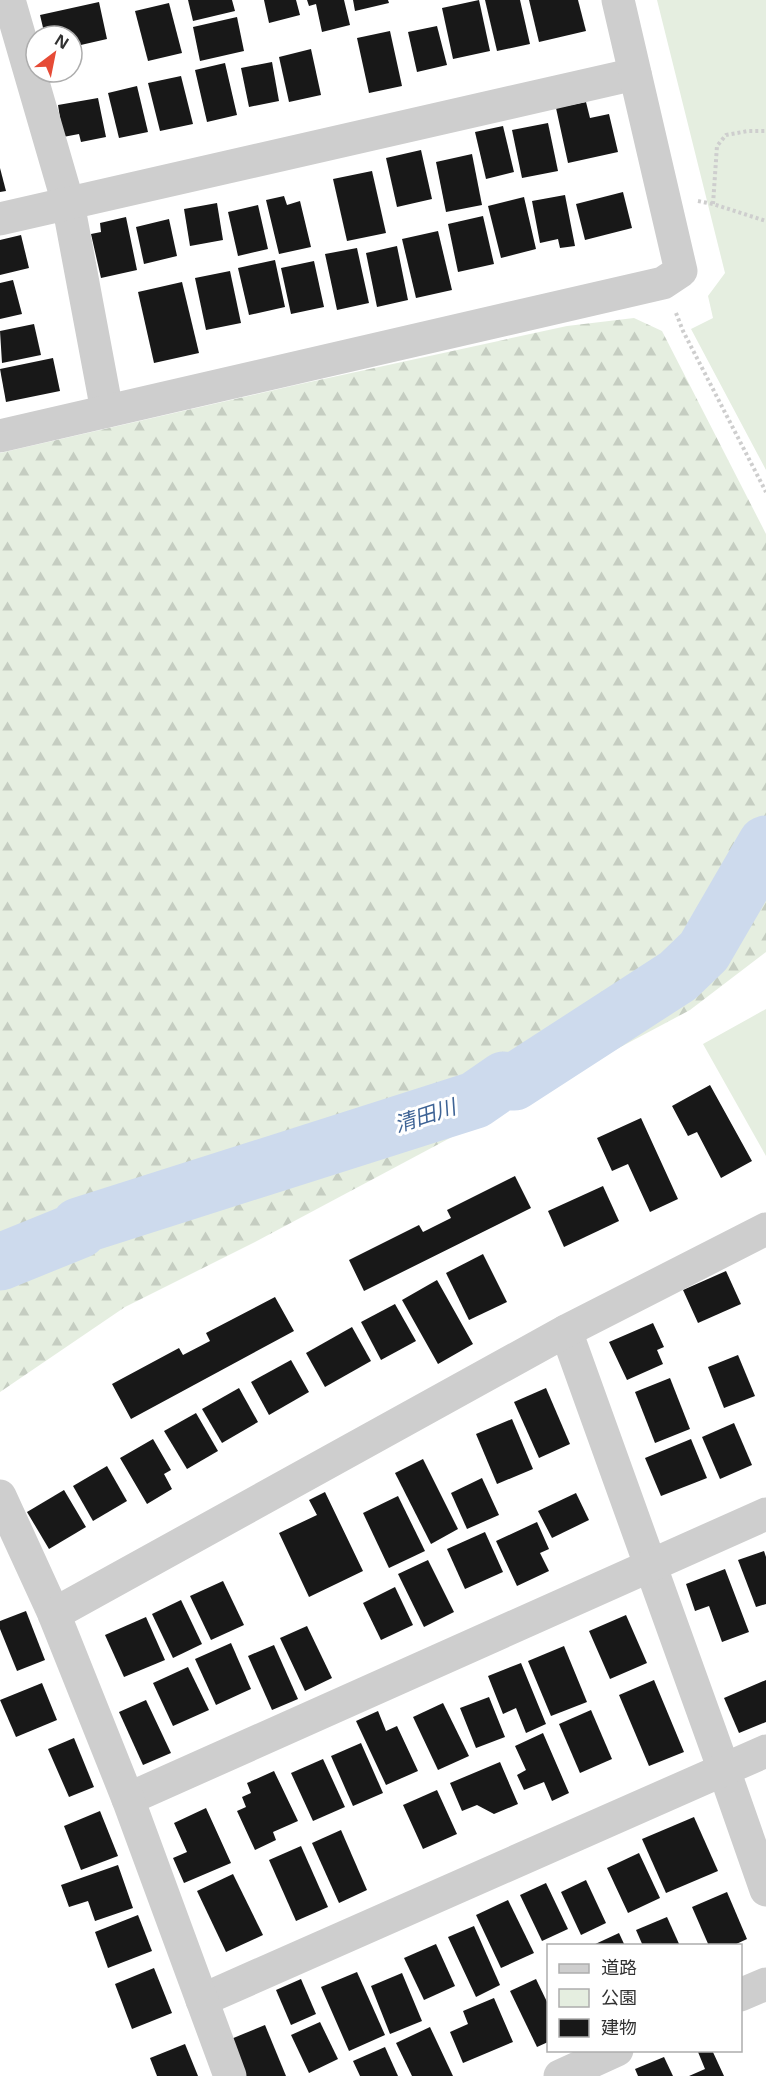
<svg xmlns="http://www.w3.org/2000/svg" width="766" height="2076" font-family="'Open Sans','Noto Sans JP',sans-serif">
<defs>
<pattern id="forest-firs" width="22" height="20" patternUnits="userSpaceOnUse" patternTransform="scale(1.5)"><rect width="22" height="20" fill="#e5eee0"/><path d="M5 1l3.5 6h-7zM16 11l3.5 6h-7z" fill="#c5cdc1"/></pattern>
</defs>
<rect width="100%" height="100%" fill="#fff"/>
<polygon fill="url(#forest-firs)" points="634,318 662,331 766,534 766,952 690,1010 255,1242 125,1307 0,1392 0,453 296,385 567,326"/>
<g fill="#e5eee0">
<polygon points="657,0 766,0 766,470 691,329 713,318 708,296 725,273"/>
<polygon points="766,1009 766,1156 703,1044"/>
</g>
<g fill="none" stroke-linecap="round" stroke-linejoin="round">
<polyline stroke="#cddaed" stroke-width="57" points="0,1262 79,1230 79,1226 475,1100 504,1080 514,1082 678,976 704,951 766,844"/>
</g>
<g fill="#181818">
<polygon points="188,0 232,0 235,11 193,21"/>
<polygon points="264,0 296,0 300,15 269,23"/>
<polygon points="307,0 344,0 350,25 322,32 316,4 309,6"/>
<polygon points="353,0 388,0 389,3 355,11"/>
<polygon points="479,0 490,51 453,59 442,8"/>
<polygon points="485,0 520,0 530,44 497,51"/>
<polygon points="529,0 578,0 586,31 539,42"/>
<polygon points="99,2 107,39 72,47 72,36 45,36 40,15"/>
<polygon points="169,3 182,53 148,61 135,11"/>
<polygon points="237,17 244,51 200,61 193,27"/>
<polygon points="437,26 447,65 417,72 408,32"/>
<polygon points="390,31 402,86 369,93 357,38"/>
<polygon points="311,49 321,95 289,102 279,57"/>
<polygon points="272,62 279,101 249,107 241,68"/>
<polygon points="225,63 237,115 207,122 195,70"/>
<polygon points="181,76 193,124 160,131 148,83"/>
<polygon points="137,86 148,132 119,138 108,93"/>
<polygon points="98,98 106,137 81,142 79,134 63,137 58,105"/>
<polygon points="586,102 590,118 609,114 618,152 568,163 556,108"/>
<polygon points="548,123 558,171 522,178 512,130"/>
<polygon points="503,126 514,172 486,179 475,132"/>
<polygon points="421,150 432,199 397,207 386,158"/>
<polygon points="472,154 482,205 446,212 436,162"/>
<polygon points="0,168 6,191 0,192"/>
<polygon points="372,171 386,233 347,241 333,179"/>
<polygon points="623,192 632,228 585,240 576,204"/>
<polygon points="565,195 575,246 560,248 558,239 540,243 532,201"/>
<polygon points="284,196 287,205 300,201 311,247 279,254 266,200"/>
<polygon points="524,197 536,249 501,258 488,206"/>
<polygon points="217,203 223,240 190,246 184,209"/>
<polygon points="258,205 268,249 238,256 228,212"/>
<polygon points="483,216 494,264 458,272 448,224"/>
<polygon points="126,217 137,270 101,278 91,234 101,232 100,223"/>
<polygon points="169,219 177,256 144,264 136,227"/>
<polygon points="438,231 452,290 416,298 402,239"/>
<polygon points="21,235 29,268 0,275 0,240"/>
<polygon points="397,246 408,300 377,307 366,253"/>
<polygon points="357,248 369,303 337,310 325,254"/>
<polygon points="275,260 285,307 249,315 238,268"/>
<polygon points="314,261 324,307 291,314 281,268"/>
<polygon points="230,271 241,323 206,330 195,278"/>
<polygon points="13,280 22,314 0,319 0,283"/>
<polygon points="182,282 199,353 154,363 138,292"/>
<polygon points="34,324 41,355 2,363 0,331"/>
<polygon points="53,358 60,391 6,402 0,369"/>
<polygon points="710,1085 752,1161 721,1178 697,1132 688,1136 672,1106"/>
<polygon points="641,1118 678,1199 650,1212 628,1164 612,1171 597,1138"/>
<polygon points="515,1176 531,1208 364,1291 349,1260 419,1225 423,1232 451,1218 447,1210"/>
<polygon points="603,1186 619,1221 564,1247 548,1211"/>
<polygon points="483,1254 507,1302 469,1320 446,1273"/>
<polygon points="726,1271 741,1304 698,1323 683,1290"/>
<polygon points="437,1280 473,1344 438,1364 402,1300"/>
<polygon points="275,1297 294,1331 131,1419 112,1384 179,1348 183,1355 210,1341 206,1333"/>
<polygon points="395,1304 416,1341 381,1360 361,1322"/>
<polygon points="653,1323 664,1347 657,1350 663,1364 627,1380 609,1342"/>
<polygon points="352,1327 371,1361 325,1387 306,1353"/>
<polygon points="738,1355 755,1396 724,1408 708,1367"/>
<polygon points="291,1360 309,1392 269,1415 251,1382"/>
<polygon points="670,1378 690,1429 655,1443 635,1392"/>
<polygon points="239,1388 258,1422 222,1443 202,1409"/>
<polygon points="546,1388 570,1444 539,1458 514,1402"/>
<polygon points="196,1413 218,1451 187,1469 164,1431"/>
<polygon points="512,1419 533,1469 497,1484 476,1434"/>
<polygon points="734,1423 752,1465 720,1479 702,1437"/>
<polygon points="153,1439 171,1470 164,1474 172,1489 147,1504 120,1458"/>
<polygon points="691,1439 707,1478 661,1496 645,1458"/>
<polygon points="423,1459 458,1529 431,1544 395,1473"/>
<polygon points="107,1466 127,1501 93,1521 73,1486"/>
<polygon points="482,1478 499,1515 467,1529 451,1493"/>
<polygon points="64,1490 86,1527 49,1549 27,1512"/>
<polygon points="325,1492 363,1571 309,1597 279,1533 317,1515 309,1500"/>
<polygon points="576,1493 589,1520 552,1538 538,1511"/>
<polygon points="398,1496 425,1551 389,1568 363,1513"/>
<polygon points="537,1522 549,1549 540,1553 549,1571 517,1586 496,1541"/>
<polygon points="485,1532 503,1572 465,1589 447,1549"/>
<polygon points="764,1551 766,1557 766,1604 756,1607 738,1560"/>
<polygon points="428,1560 454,1612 424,1627 398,1574"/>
<polygon points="725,1569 749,1632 722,1642 709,1606 695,1611 686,1584"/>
<polygon points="223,1581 244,1625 211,1640 190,1596"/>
<polygon points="395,1587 413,1625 381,1640 363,1603"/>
<polygon points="181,1600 202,1644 173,1658 152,1614"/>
<polygon points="26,1611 45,1660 17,1671 0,1629 0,1621"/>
<polygon points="626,1615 647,1663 610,1679 589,1631"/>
<polygon points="146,1617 165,1660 124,1677 105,1635"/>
<polygon points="307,1626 332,1678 305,1691 280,1638"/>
<polygon points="231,1643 251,1689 216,1705 195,1659"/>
<polygon points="274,1645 298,1699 272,1710 248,1656"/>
<polygon points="564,1646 587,1702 551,1716 528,1661"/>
<polygon points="521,1663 546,1724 526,1733 516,1708 503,1714 488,1676"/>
<polygon points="188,1667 209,1710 173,1726 153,1683"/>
<polygon points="654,1680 684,1752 649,1766 619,1695"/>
<polygon points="766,1680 766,1722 739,1733 724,1698"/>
<polygon points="42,1683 57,1720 16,1737 0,1700"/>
<polygon points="489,1697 505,1737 476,1748 460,1708"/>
<polygon points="146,1700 171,1753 143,1765 119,1712"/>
<polygon points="443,1703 469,1756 438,1770 413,1717"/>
<polygon points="591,1710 612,1759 580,1773 559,1724"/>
<polygon points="378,1711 386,1731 397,1726 418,1771 386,1785 356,1721"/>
<polygon points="543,1733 569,1793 552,1801 544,1782 524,1790 517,1775 526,1770 515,1746"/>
<polygon points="74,1738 94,1787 69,1797 48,1749"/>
<polygon points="361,1743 383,1793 353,1806 331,1756"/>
<polygon points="323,1759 345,1807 313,1821 291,1773"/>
<polygon points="500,1762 518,1804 494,1814 477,1805 462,1811 450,1783"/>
<polygon points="274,1771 298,1821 273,1832 276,1840 255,1850 237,1811 246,1807 242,1797 251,1793 247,1783"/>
<polygon points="437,1790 457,1834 423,1849 403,1805"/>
<polygon points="206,1808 231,1863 184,1883 173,1858 187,1852 174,1823"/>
<polygon points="100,1811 118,1856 81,1870 64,1826"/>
<polygon points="694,1817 718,1871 666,1893 642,1839"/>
<polygon points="341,1830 367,1890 339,1903 312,1843"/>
<polygon points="301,1846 328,1907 296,1921 269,1860"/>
<polygon points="639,1853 660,1898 628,1913 607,1868"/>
<polygon points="118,1865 133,1908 95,1921 88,1901 69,1907 61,1885"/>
<polygon points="233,1874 263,1935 226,1952 197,1891"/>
<polygon points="586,1880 606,1923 581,1935 561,1892"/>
<polygon points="546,1883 568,1929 542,1941 520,1895"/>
<polygon points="727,1892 747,1939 732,1946 709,1946 692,1907"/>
<polygon points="508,1900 534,1953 501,1968 476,1915"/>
<polygon points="138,1915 152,1951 108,1968 95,1932"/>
<polygon points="667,1917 680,1946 643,1946 636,1930"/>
<polygon points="474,1926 500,1985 476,1997 448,1937"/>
<polygon points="619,1933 625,1946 591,1946"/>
<polygon points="436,1944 455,1986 424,2000 404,1958"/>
<polygon points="154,1968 172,2013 132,2029 115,1984"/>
<polygon points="357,1972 385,2035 349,2051 321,1987"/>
<polygon points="402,1973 422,2021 390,2034 371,1986"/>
<polygon points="301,1979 316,2014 291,2025 276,1990"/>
<polygon points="536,1979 548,2004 548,2042 537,2047 510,1991"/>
<polygon points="494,1998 513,2042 463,2063 450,2032 468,2024 463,2011"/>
<polygon points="320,2022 338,2059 309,2073 291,2035"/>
<polygon points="265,2025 286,2076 246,2076 231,2039"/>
<polygon points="430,2027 453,2076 412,2076 396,2043"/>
<polygon points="185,2044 198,2076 157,2076 150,2058"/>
<polygon points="385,2047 398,2076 360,2076 353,2061"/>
<polygon points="701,2050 712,2050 724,2076 689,2076 705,2069 698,2052"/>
<polygon points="664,2057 673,2076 638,2076 635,2069"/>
</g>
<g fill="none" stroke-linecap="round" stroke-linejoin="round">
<g stroke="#cecece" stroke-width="4" stroke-dasharray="3 3" stroke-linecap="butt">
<polyline points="698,201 713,204 766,221"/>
<polyline points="713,204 717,146 726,135 748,131 766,131"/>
<polyline points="676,313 683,331 766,492"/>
</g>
<g stroke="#cecece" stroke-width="33">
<polyline points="9,0 68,203 107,411"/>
<polyline points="0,219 635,74"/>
<polyline points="0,436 663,283 681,271 618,0"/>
<polyline points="566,1331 724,1770 766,1890"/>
<polyline points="0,1496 54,1614"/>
<polyline points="128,1799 766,1514"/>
<polyline points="740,1995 766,1984"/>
<polyline points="202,2000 766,1751"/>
<polyline points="230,2076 128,1799 54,1614 566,1331 766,1229"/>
<polyline points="560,2076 617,2050"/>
</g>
</g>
<g text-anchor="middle" stroke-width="6" stroke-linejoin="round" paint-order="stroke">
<g font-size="21" font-style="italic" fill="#3e6395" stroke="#fff">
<text transform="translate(425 1116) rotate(-18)" y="7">清田川</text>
</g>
</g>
<rect x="547" y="1944" width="195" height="108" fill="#ffffff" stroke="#adadad" stroke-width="1.5"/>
<rect x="559" y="1964" width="30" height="9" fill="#cecece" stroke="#adadad" stroke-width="1.5"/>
<text x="601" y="1974" font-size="18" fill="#313131">道路</text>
<rect x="559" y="1989" width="30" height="18" fill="#e5eee0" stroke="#adadad" stroke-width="1.5"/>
<text x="601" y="2004" font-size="18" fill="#313131">公園</text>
<rect x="559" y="2019" width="30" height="18" fill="#181818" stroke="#adadad" stroke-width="1.5"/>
<text x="601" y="2034" font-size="18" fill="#313131">建物</text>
<g transform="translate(54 54) rotate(32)"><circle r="28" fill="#ffffff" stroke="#adadad" stroke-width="1.5"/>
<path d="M0-4.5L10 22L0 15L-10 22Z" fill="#e64b36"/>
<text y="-9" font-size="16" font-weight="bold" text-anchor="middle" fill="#313131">N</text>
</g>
</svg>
